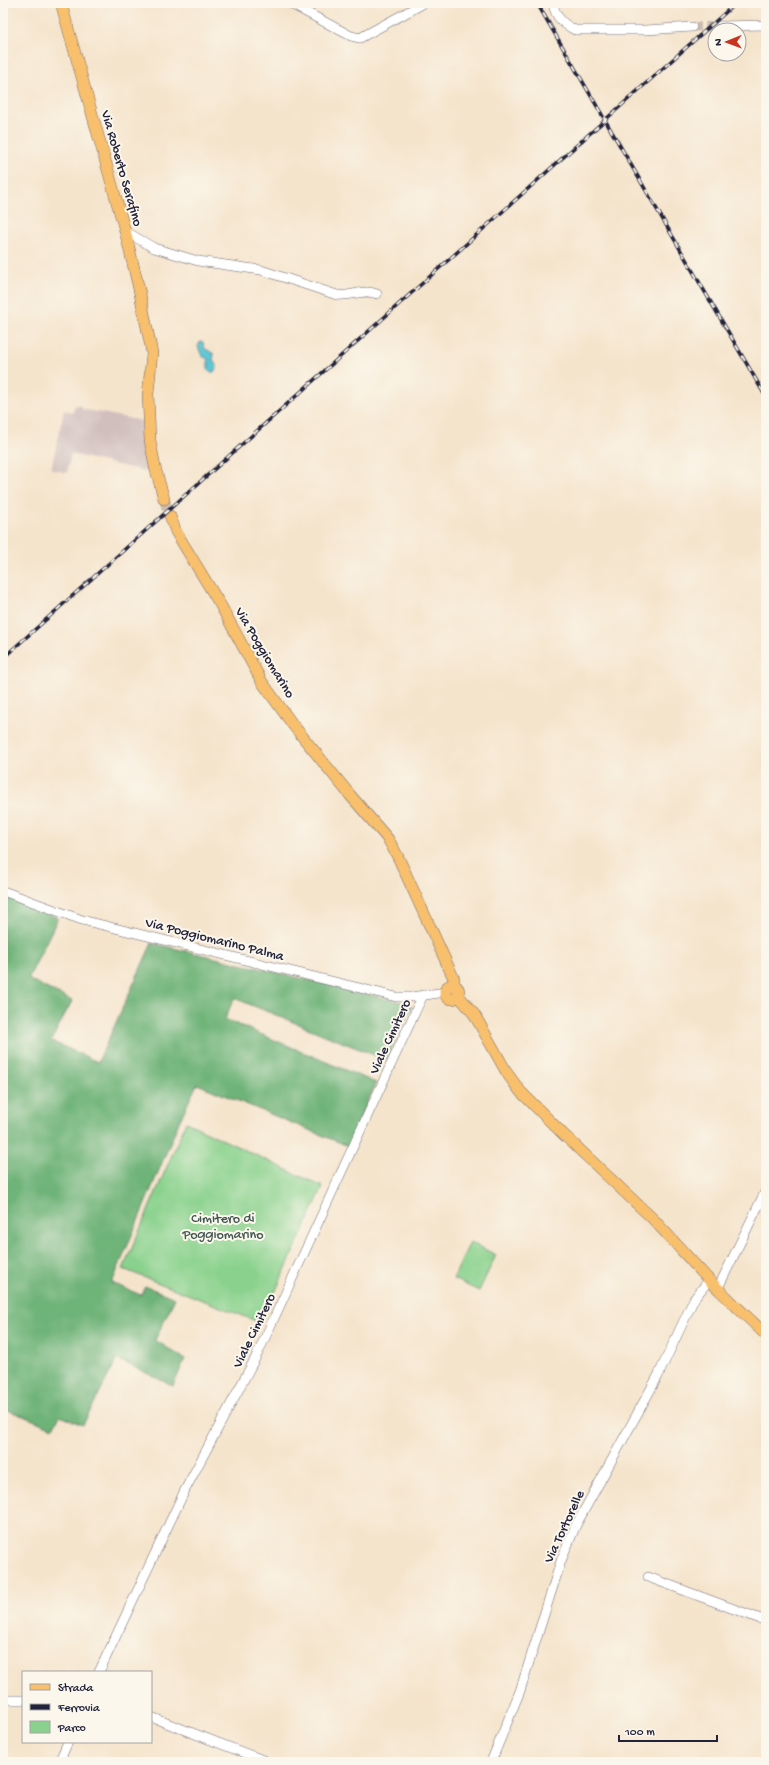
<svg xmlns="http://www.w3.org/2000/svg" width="769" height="1765" font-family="'Gochi Hand',sans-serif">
<rect width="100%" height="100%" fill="#fbf7ec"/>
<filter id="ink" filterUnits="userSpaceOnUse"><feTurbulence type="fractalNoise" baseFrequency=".025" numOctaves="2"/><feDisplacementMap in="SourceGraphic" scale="8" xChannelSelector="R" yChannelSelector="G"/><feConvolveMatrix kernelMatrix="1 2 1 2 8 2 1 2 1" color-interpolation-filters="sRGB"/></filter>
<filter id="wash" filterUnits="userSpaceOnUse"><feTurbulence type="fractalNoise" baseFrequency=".012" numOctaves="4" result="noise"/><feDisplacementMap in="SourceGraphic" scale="16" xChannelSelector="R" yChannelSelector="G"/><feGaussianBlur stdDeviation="0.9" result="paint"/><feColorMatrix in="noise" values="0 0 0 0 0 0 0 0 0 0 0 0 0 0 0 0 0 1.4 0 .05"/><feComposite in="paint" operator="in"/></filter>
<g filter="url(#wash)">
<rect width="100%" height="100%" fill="#f5e4cc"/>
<polygon fill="#d1bfbe" points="75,405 82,406 82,409 142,421 146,451 149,456 152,473 71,454 67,473 51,469 64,410 73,412"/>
<g fill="#89d18c" stroke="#567a64">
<polygon points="186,1122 323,1187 261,1323 123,1269"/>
<polygon points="470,1242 496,1255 479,1291 453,1279"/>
</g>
<polygon fill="#6eb378" stroke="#486a5a" points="3,895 58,918 28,979 72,1001 51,1041 98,1062 152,943 410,1004 411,1008 386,1060 234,998 225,1019 376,1083 348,1146 197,1084 179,1122 112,1283 141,1295 145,1286 175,1298 155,1340 185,1359 173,1386 117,1359 83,1425 60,1416 53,1428 5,1409 3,1411"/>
<polygon fill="#5bc7d4" stroke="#3e7488" points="200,342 203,342 204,348 214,354 213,360 217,367 214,372 211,372 208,369 208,359 202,356 198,347"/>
</g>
<g filter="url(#ink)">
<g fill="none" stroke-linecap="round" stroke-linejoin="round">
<polyline stroke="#cbbdaf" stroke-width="9" stroke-dasharray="9 4.5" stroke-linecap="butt" points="692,27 720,26"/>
<polyline stroke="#cbbdaf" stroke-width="11" stroke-dasharray="11 5.5" stroke-linecap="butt" points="164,499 170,516"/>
<g stroke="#6c666e" stroke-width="10">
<g id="minor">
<polyline points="289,3 351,36 360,38 424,3"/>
<path d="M 553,3 C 555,17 563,24 575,30 L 646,30 L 692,27"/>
<polyline points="720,26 766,25"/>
<path d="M 125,231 L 154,248 L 198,261 L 261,270 L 337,295 C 350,297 365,288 377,294"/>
<polyline points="3,891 82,920 396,997 411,997 446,992"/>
<polyline points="718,1288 766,1190"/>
<polyline points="648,1577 766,1621"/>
<polyline points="99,1672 185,1490 258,1353 423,995"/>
<polyline points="3,1700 23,1700"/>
<polyline points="151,1717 268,1762"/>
<polyline points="59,1762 68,1742"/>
<polyline points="491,1762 520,1691 561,1561 576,1525 658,1376 694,1299 709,1280"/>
</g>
</g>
<g stroke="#6c666e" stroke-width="12">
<g id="major">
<polyline points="61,3 125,231 139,289 152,353 148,394 150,440 155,467 164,499"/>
<polyline points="170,516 176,532 221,606 262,682 293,725 350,795 388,839 398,857 454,979 454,985"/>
<circle cx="452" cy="992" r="7"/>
<polyline points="458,995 474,1014 507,1073 520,1091 562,1133 653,1219 709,1280 766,1335"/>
</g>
</g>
<use href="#minor" stroke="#fff" stroke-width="9"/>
<use href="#major" stroke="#f8bf6c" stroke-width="11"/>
<g stroke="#22223b" stroke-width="3.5">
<g id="rail">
<polyline points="537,3 766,397"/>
<polyline points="3,658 736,3"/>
</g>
</g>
<use href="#rail" stroke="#fbf7ec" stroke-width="2" stroke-dasharray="6" stroke-linecap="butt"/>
</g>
</g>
<g text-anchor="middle" stroke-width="4" stroke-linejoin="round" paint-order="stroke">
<g font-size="14" fill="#22223b" stroke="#fbf7ec">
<text transform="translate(123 168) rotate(74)" y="5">Via Roberto Serafino</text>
<text transform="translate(266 652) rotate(59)" y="5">Via Poggiomarino</text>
<text transform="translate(215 938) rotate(14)" y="5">Via Poggiomarino Palma</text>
<text transform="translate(389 1036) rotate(-65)" y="5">Viale Cimitero</text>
<text transform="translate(253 1330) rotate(-64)" y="5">Viale Cimitero</text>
<text transform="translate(563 1526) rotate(-65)" y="5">Via Tortorelle</text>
</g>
<g font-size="14" fill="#415753" stroke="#fbf7ec">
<text x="223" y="1222">Cimitero di<tspan x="223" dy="16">Poggiomarino</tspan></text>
</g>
</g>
<rect width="769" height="1765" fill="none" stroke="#fbf7ec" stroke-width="16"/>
<rect x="22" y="1671" width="130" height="72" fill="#fbf7ec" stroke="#a4a2a5"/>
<rect x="30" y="1684" width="20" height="6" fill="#f8bf6c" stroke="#a4a2a5"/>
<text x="58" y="1691" font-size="12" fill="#22223b">Strada</text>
<rect x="30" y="1704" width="20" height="6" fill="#22223b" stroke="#a4a2a5"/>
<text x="58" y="1711" font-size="12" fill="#22223b">Ferrovia</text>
<rect x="30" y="1721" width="20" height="12" fill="#89d18c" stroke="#a4a2a5"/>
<text x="58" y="1731" font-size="12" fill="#22223b">Parco</text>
<g transform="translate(727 42) rotate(269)"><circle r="19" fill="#fbf7ec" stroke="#a4a2a5"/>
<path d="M0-3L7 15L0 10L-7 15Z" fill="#c8321e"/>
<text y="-6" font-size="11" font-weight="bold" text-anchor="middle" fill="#22223b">N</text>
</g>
<path d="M619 1735v6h98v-6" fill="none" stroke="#22223b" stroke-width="2"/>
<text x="625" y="1735" font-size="12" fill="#22223b" stroke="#fbf7ec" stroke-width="3" paint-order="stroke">100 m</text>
</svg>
